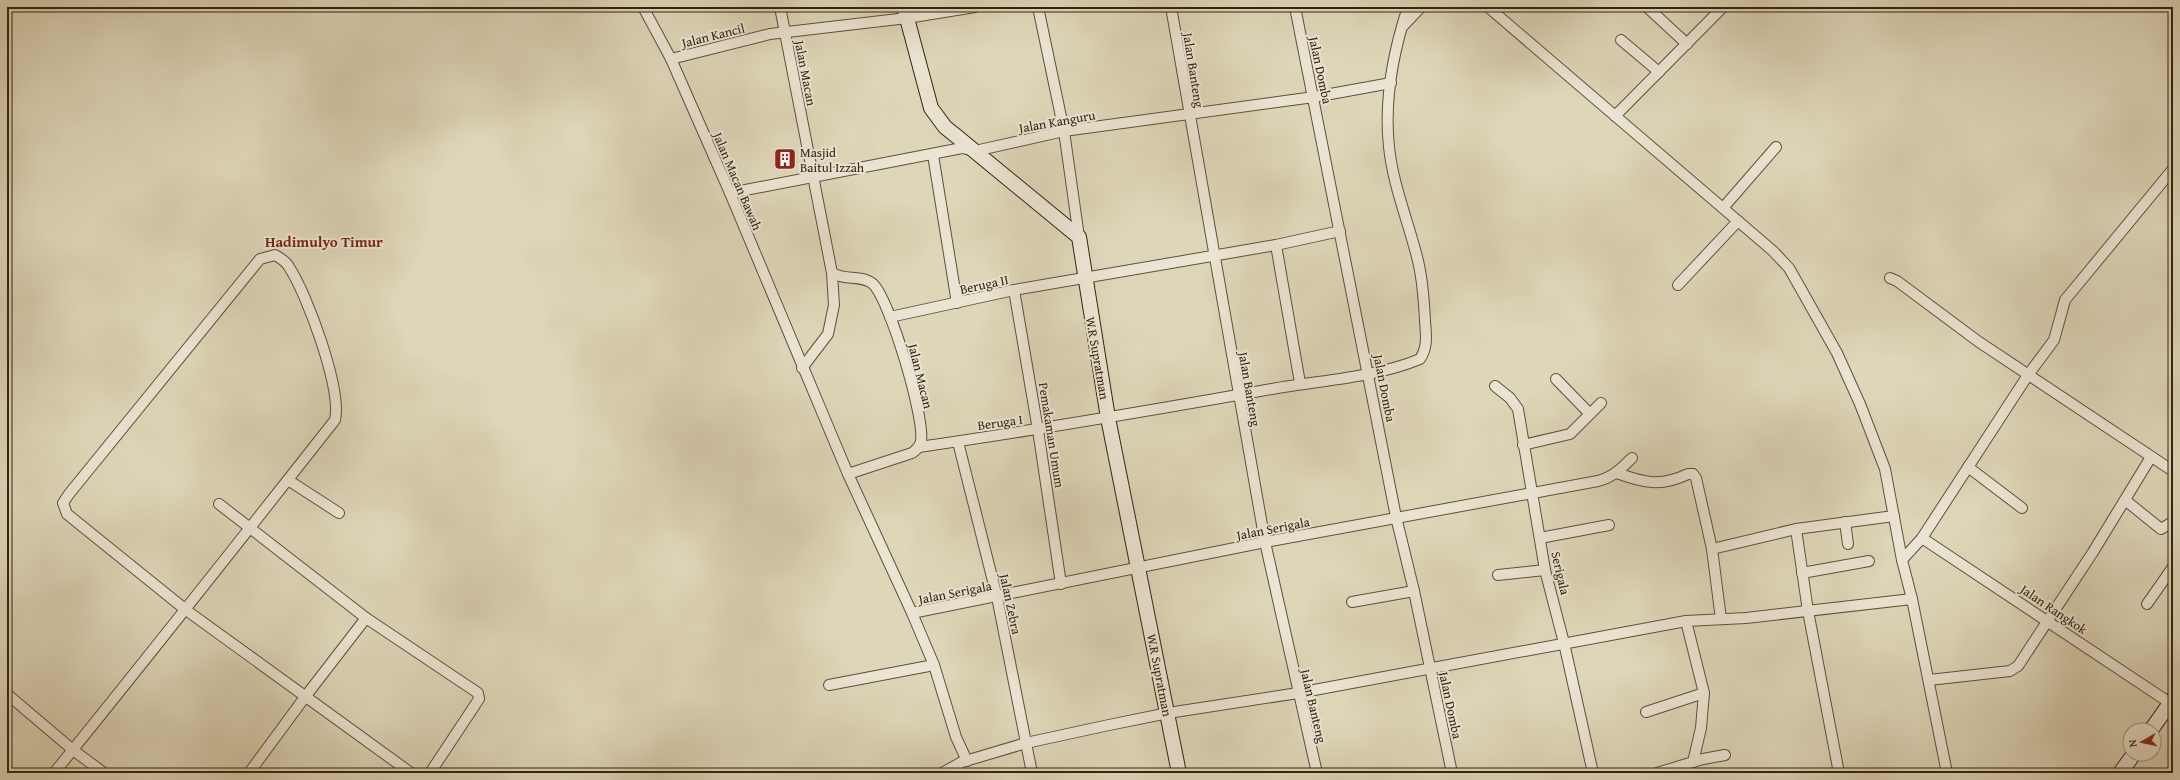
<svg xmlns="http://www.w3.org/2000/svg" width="2180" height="780" font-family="'Gentium Book Plus',serif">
<rect width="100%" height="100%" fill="#ded6b9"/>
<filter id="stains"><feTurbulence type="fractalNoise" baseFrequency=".005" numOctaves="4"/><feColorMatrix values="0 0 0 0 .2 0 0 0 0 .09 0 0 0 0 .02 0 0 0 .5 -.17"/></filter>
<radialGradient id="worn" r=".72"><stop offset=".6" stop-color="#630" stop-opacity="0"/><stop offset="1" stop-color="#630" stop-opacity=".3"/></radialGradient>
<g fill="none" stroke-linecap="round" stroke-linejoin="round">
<g stroke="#5e503a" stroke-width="12">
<g id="street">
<polyline points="643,7 671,59 730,193 848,474 912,613 934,665 956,737 967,761"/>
<polyline points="780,7 832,273 834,305 828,334 802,368"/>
<polyline points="1038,7 1064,131 1079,237"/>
<polyline points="1171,7 1265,542 1317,773"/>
<polyline points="1295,7 1396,517 1414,591 1452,773"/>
<polyline points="1488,7 1773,251 1789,268 1837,353 1860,404 1885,469 1902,560"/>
<polyline points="1647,7 1687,44"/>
<polyline points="1402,27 1421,7"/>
<polyline points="1621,40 1659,72"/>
<polyline points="671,59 770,34 907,18 975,7"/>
<polyline points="1615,116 1723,7"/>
<polyline points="933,155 957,303"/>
<polyline points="730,193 962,148 975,151 1064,131 1314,97 1391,83"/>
<polyline points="1723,208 1776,147"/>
<polyline points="1276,245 1300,383"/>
<path d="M 832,273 C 844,281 862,274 873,284 C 890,300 925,418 921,441 C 920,447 916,450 912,453 L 848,474"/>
<polyline points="1890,278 1897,281 1979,342 2173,471"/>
<polyline points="1678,285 1738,221"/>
<polyline points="1014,290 1038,430 1061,584"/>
<polyline points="890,317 1014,290 1276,245 1340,231"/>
<polyline points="1556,379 1590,414"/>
<polyline points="1495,386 1510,398 1518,409 1545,570 1564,643 1593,773"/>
<polyline points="958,442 997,597 1032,773"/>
<polyline points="1523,445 1570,434 1601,403"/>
<path d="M 919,447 C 1037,430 1154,410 1272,389 C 1321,380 1374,378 1420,359 C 1428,347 1426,335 1425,321 C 1424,301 1423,281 1418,261 C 1409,223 1393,186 1389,147 C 1384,100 1393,52 1408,7"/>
<polyline points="1968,467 2022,508"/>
<path d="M 1617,473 C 1644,483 1661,487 1688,474 L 1693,474 L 1696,478 L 1712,549 L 1721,619"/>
<polyline points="288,480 339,513"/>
<polyline points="2125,500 2161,529 2171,523 2173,524"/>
<polyline points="219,504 366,618 478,693 479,699 430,773"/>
<polyline points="1845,522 1848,544"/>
<polyline points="1796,529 1808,611 1839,773"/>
<polyline points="1540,538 1609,525"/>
<polyline points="1922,538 2173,705"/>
<polyline points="1712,549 1796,529 1894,516"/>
<polyline points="1802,573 1869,561"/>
<polyline points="1498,575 1545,570"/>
<polyline points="1352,602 1414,591"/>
<polyline points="2147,604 2173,567"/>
<path d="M 912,613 L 1265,542 L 1598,481 C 1613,477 1621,469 1632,458"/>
<polyline points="1686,621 1704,693 1701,728 1693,762"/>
<polyline points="1929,680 2010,671 2018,666 2093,552 2151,457"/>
<polyline points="829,685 934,665"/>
<polyline points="7,694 73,750 104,773"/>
<polyline points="1646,712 1704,693"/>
<path d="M 54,773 C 149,656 242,538 335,420 C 342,389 307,294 289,267 C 286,261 280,258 275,255 L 260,259 L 69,494 L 63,503 L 67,514 L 186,610 L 411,773"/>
<polyline points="249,773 305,697 366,618"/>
<polyline points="942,773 962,762 1026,743 1109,725 1168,713 1298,693 1686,621 1746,618 1912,599"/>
<polyline points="1657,773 1703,759 1725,755"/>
<polyline points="1947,773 1912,599 1902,560 1922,538 2028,375 2054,340 2065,300 2173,169"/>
</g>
</g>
<g stroke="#332310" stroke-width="16">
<g id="secondary">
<polyline points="904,7 931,108 945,127 955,135 1079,237 1108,418 1179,773"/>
<polyline points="2151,730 2173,699"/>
<polyline points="2120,773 2134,754"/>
</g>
</g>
<use href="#street" stroke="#eae4d2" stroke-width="10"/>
<use href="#secondary" stroke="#eae4d2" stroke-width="14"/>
</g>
<defs>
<g id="building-square" transform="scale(1.15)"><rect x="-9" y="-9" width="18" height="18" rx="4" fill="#8f2418" stroke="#eae4d2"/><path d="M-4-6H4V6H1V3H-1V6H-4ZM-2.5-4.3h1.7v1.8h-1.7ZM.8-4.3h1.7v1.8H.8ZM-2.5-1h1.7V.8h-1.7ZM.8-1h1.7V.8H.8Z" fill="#fff"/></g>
</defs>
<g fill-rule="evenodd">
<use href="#building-square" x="785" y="159"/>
</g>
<g text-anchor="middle" stroke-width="4" stroke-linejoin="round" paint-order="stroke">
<g font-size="13" fill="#332310" stroke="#eae4d2">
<text transform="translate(713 35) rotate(-14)" y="5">Jalan Kancil</text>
<text transform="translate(1194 70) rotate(81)" y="5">Jalan Banteng</text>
<text transform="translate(1321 70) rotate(78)" y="5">Jalan Domba</text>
<text transform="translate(806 73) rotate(79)" y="5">Jalan Macan</text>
<text transform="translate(1057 121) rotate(-10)" y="5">Jalan Kanguru</text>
<text transform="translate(738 181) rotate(67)" y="5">Jalan Macan Bawah</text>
<text transform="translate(984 284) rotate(-12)" y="5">Beruga II</text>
<text transform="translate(1098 358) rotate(80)" y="5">W.R Supratman</text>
<text transform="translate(921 376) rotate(76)" y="5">Jalan Macan</text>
<text transform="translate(1385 388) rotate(79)" y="5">Jalan Domba</text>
<text transform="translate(1250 389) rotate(80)" y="5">Jalan Banteng</text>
<text transform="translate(1000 422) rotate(-8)" y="5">Beruga I</text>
<text transform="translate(1052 435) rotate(81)" y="5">Pemakaman Umum</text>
<text transform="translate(1273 528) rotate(-11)" y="5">Jalan Serigala</text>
<text transform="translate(1561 573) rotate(77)" y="5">Serigala</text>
<text transform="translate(955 592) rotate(-11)" y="5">Jalan Serigala</text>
<text transform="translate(1011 604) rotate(78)" y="5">Jalan Zebra</text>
<text transform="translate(2054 609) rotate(34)" y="5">Jalan Rangkok</text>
<text transform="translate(1160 675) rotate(79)" y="5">W.R Supratman</text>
<text transform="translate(1451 705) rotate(78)" y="5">Jalan Domba</text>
<text transform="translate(1314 706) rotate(77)" y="5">Jalan Banteng</text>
</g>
<g font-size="13" fill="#332310" stroke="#eae4d2" text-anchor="start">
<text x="800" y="157">Masjid<tspan x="800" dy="15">Baitul Izzah</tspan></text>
</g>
<g font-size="15" font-weight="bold" fill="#7a1f14" stroke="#eae4d2">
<text x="324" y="247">Hadimulyo Timur</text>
</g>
</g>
<rect width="2180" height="780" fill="none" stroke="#ded6b9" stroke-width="24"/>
<rect x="8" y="8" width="2164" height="764" fill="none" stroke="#332310" stroke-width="2"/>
<rect x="12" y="12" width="2156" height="756" fill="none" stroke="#332310"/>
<g transform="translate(2142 742) rotate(261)"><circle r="19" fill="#eae4d2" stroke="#a19784"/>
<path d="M0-3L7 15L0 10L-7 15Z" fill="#8f2418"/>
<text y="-6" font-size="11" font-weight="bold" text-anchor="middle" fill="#332310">N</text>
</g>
<rect width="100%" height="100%" filter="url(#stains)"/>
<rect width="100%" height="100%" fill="url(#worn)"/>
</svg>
